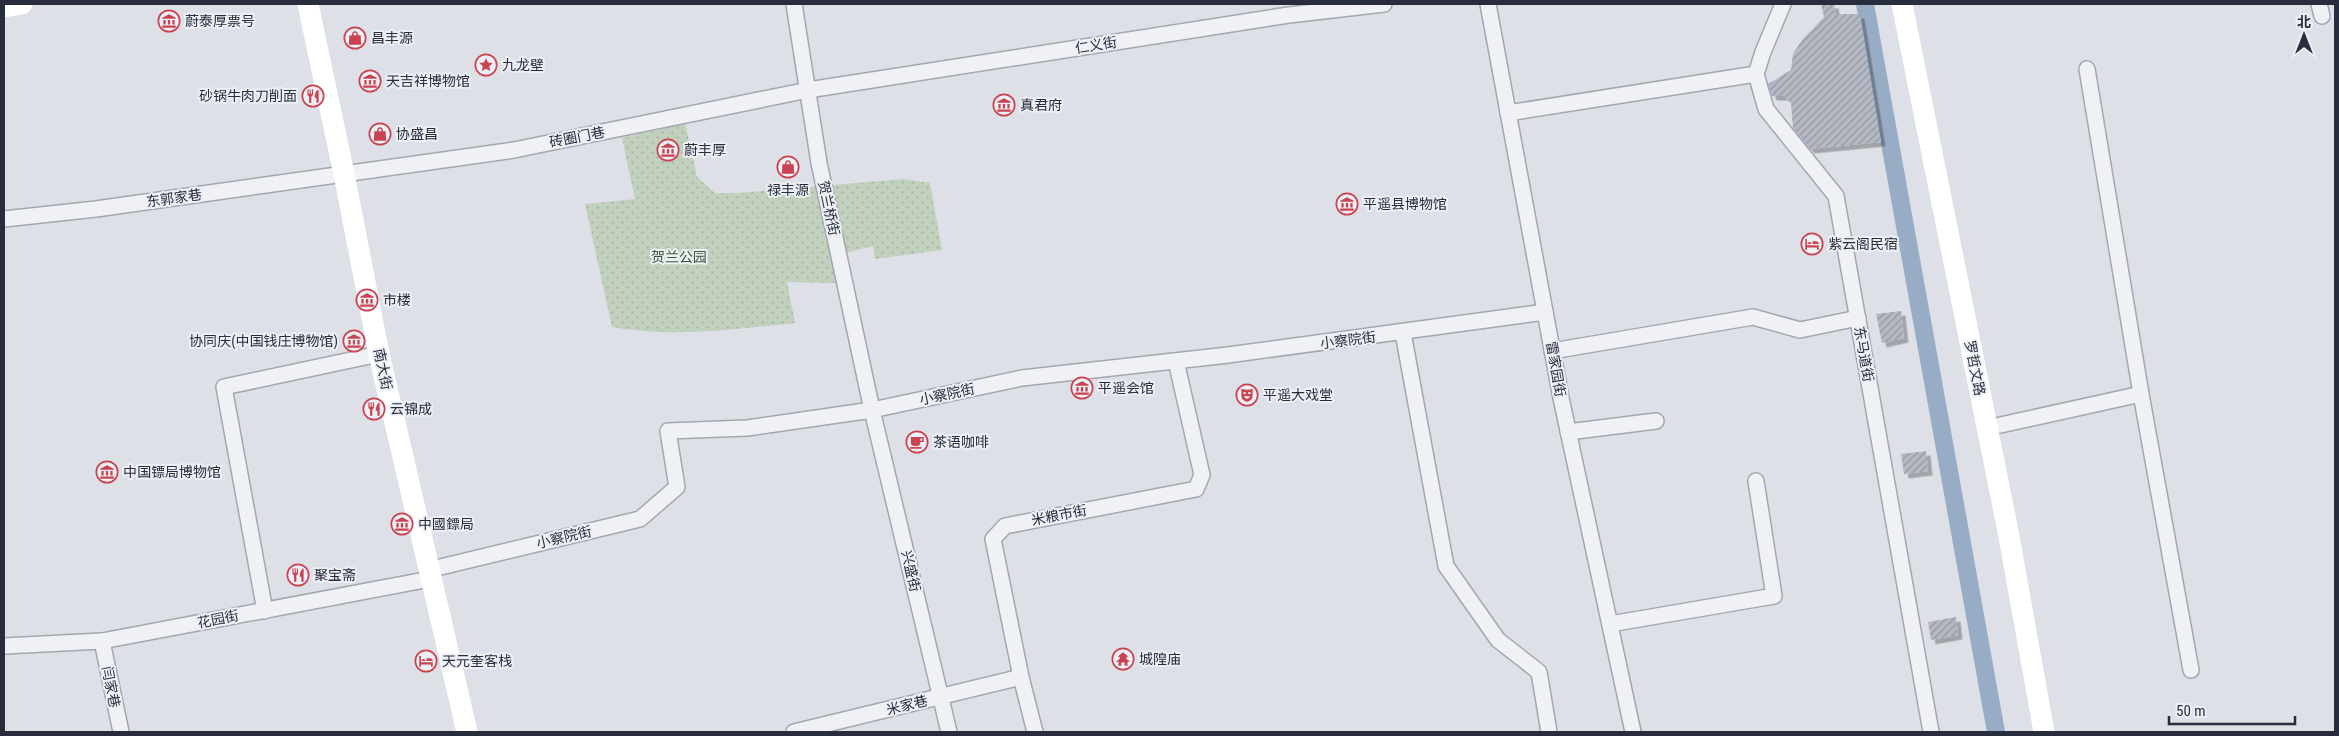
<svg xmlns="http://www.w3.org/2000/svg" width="2339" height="736" font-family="'Roboto Condensed','Noto Sans SC',sans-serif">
<defs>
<pattern id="grass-dots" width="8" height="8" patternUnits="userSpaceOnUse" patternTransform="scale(1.25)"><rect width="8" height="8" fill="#c2d0be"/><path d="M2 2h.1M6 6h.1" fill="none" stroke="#a7b3a4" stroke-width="1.8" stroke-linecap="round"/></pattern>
<pattern id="building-hatch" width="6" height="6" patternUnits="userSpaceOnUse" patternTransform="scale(1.25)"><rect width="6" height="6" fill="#b4b9c3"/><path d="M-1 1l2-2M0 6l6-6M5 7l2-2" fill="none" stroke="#9297a0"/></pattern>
<filter id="shadow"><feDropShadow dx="4.5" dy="4.5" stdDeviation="0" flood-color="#0004"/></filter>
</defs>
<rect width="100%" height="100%" fill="#dde0e6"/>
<path fill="url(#grass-dots)" d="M 685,123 L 697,177 L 715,193 L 739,193 L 903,179 L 930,183 L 942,250 L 875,259 L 873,246 L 832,256 L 836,283 L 787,282 L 795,323 C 735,329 672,338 612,327 L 585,204 L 635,199 L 622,138 Z"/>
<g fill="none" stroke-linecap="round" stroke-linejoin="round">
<polyline stroke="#98acc6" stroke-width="18" points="1865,4 1996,732"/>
</g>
<g fill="url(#building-hatch)" filter="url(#shadow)">
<polygon points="1821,4 1834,4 1836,14 1860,14 1881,142 1810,149 1793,128 1791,103 1784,96 1772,96 1768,84 1791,70 1793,54 1802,40 1824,17"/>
<polygon points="1901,311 1904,338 1882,343 1876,314"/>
<polygon points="1926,451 1928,471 1904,474 1901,454"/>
<polygon points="1956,617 1958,635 1931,640 1928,622"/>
</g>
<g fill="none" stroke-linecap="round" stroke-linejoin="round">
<g stroke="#a3a7b0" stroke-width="18">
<g id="street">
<polyline points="794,4 819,163 872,410 949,732"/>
<polyline points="1488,4 1561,398 1633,732"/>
<polyline points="1783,4 1763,52 1756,74 1766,109 1836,196 1931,732"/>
<polyline points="2319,4 2322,16"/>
<polyline points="1508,113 1756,74"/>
<polyline points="4,219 96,209 514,150 808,90 1289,15 1384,4"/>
<polyline points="1403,333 1446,566 1498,640 1539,672 1549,732"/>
<polyline points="1552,351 1753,317 1800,330 1858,318"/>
<polyline points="2141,394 2191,670"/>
<polyline points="1987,428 2141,394 2087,69"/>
<polyline points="1568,432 1656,421"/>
<polyline points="428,570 640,519 677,487 668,431 747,428 872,410 1022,378 1228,355 1545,312"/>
<polyline points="265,611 224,387 379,354"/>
<polyline points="1610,624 1774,596 1756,481"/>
<polyline points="102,641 121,732"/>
<polyline points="4,646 102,641 430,579"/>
<polyline points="794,732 1021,677"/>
<polyline points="1035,732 1021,677 993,539 1005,526 1196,489 1202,475 1176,361"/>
</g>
</g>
<use href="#street" stroke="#eff1f5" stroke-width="15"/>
<g stroke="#fff" stroke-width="21">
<polyline points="308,4 344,174 379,354 467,732"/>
<polyline points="1902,4 2008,531 2044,732"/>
<polyline points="4,7 22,4"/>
</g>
</g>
<defs>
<g id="museum-ring" transform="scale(1.125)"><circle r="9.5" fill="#eceff4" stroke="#ca4350" stroke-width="1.5"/><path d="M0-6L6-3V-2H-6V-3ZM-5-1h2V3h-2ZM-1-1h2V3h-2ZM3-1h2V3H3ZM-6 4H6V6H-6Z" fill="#ca4350"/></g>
<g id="shop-ring" transform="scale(1.125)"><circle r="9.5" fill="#eceff4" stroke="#ca4350" stroke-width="1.5"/><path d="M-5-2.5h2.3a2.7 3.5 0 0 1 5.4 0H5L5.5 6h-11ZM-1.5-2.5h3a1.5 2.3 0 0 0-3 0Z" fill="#ca4350"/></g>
<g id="sight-ring" transform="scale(1.125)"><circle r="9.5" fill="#eceff4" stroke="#ca4350" stroke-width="1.5"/><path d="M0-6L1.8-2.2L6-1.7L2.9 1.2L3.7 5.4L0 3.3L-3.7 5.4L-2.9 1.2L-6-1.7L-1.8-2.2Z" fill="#ca4350"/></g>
<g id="restaurant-ring" transform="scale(1.125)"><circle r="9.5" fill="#eceff4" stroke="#ca4350" stroke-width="1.5"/><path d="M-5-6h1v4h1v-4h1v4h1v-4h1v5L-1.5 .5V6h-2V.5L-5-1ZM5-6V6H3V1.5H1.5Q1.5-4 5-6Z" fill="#ca4350"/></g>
<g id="hotel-ring" transform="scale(1.125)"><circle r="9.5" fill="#eceff4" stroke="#ca4350" stroke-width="1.5"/><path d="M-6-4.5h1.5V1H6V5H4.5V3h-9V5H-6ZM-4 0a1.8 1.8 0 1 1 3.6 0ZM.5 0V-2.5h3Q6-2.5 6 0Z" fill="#ca4350"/></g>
<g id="theatre-ring" transform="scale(1.125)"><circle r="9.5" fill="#eceff4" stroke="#ca4350" stroke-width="1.5"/><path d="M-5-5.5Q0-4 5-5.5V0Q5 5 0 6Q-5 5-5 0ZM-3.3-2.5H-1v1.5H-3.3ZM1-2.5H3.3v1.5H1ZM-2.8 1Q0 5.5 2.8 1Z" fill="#ca4350"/></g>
<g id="cafe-ring" transform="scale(1.125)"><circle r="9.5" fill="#eceff4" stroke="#ca4350" stroke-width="1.5"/><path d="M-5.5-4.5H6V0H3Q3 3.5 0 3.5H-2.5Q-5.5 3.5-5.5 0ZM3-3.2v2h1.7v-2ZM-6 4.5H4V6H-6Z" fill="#ca4350"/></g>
<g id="temple-ring" transform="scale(1.125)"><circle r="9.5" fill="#eceff4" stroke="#ca4350" stroke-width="1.5"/><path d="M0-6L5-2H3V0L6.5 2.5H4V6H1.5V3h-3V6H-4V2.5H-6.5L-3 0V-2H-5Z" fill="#ca4350"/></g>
</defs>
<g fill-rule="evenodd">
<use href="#museum-ring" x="169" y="21"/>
<use href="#shop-ring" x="355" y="38"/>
<use href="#sight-ring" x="486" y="65"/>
<use href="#museum-ring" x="370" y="81"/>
<use href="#restaurant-ring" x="313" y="96"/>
<use href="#museum-ring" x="1004" y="105"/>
<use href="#shop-ring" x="380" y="134"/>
<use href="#museum-ring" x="668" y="150"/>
<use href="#shop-ring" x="788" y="167"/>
<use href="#museum-ring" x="1347" y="204"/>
<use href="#hotel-ring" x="1812" y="244"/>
<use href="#museum-ring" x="367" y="300"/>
<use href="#museum-ring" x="354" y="341"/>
<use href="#museum-ring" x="1082" y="388"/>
<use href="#theatre-ring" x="1247" y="395"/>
<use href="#restaurant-ring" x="374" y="409"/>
<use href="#cafe-ring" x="917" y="442"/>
<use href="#museum-ring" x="107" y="472"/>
<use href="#museum-ring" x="402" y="524"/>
<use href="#restaurant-ring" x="298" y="575"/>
<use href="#temple-ring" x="1123" y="659"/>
<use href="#hotel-ring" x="426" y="661"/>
</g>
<g text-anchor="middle" stroke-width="4" stroke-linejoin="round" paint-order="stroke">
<g font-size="14" fill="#272d3c" stroke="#eceff4" text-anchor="start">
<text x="185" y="26">蔚泰厚票号</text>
<text x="371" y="43">昌丰源</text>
<text x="502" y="70">九龙壁</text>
<text x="386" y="86">天吉祥博物馆</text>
<text x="297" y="101" text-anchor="end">砂锅牛肉刀削面</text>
<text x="1020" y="110">真君府</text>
<text x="396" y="139">协盛昌</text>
<text x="684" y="155">蔚丰厚</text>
<text x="788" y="195" text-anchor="middle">禄丰源</text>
<text x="1363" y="209">平遥县博物馆</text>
<text x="1828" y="249">紫云阁民宿</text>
<text x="383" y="305">市楼</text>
<text x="338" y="346" text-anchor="end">协同庆(中国钱庄博物馆)</text>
<text x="1098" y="393">平遥会馆</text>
<text x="1263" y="400">平遥大戏堂</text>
<text x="390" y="414">云锦成</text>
<text x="933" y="447">茶语咖啡</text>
<text x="123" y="477">中国镖局博物馆</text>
<text x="418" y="529">中國鏢局</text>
<text x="314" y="580">聚宝斋</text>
<text x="1139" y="664">城隍庙</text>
<text x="442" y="666">天元奎客栈</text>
</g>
<g font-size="14" fill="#272d3c" stroke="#eceff4">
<text transform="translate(1096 45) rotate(-9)" y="5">仁义街</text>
<text transform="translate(577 137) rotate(-11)" y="5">砖圈门巷</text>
<text transform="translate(174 198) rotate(-8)" y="5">东郭家巷</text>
<text transform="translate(829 208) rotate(78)" y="5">贺兰桥街</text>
<text transform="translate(1348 340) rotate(-7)" y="5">小察院街</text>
<text transform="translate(1864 354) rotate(80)" y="5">东马道街</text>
<text transform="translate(1975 368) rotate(79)" y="5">罗哲文路</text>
<text transform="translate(383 369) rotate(78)" y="5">南大街</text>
<text transform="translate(1556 369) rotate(80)" y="5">雷家园街</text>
<text transform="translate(947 394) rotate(-12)" y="5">小察院街</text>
<text transform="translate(1059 515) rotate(-11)" y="5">米粮市街</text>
<text transform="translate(564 537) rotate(-13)" y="5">小察院街</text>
<text transform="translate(911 571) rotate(77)" y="5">兴盛街</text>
<text transform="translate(218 619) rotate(-11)" y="5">花园街</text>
<text transform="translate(111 687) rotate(79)" y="5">闫家巷</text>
<text transform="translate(907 705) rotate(-14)" y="5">米家巷</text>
</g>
<g font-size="14" fill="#395834" stroke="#eceff4">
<text x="679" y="262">贺兰公园</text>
</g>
</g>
<rect width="2339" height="736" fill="none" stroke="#272d3c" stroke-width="10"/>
<g transform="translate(2304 35)" stroke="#eceff4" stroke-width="4" paint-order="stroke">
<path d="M0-4L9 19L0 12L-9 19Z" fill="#272d3c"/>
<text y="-8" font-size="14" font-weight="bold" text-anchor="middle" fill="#272d3c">北</text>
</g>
<path d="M2169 716v8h126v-8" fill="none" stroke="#272d3c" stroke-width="2.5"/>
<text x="2176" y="716" font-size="15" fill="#272d3c" stroke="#eceff4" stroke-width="4" paint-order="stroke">50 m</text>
</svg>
